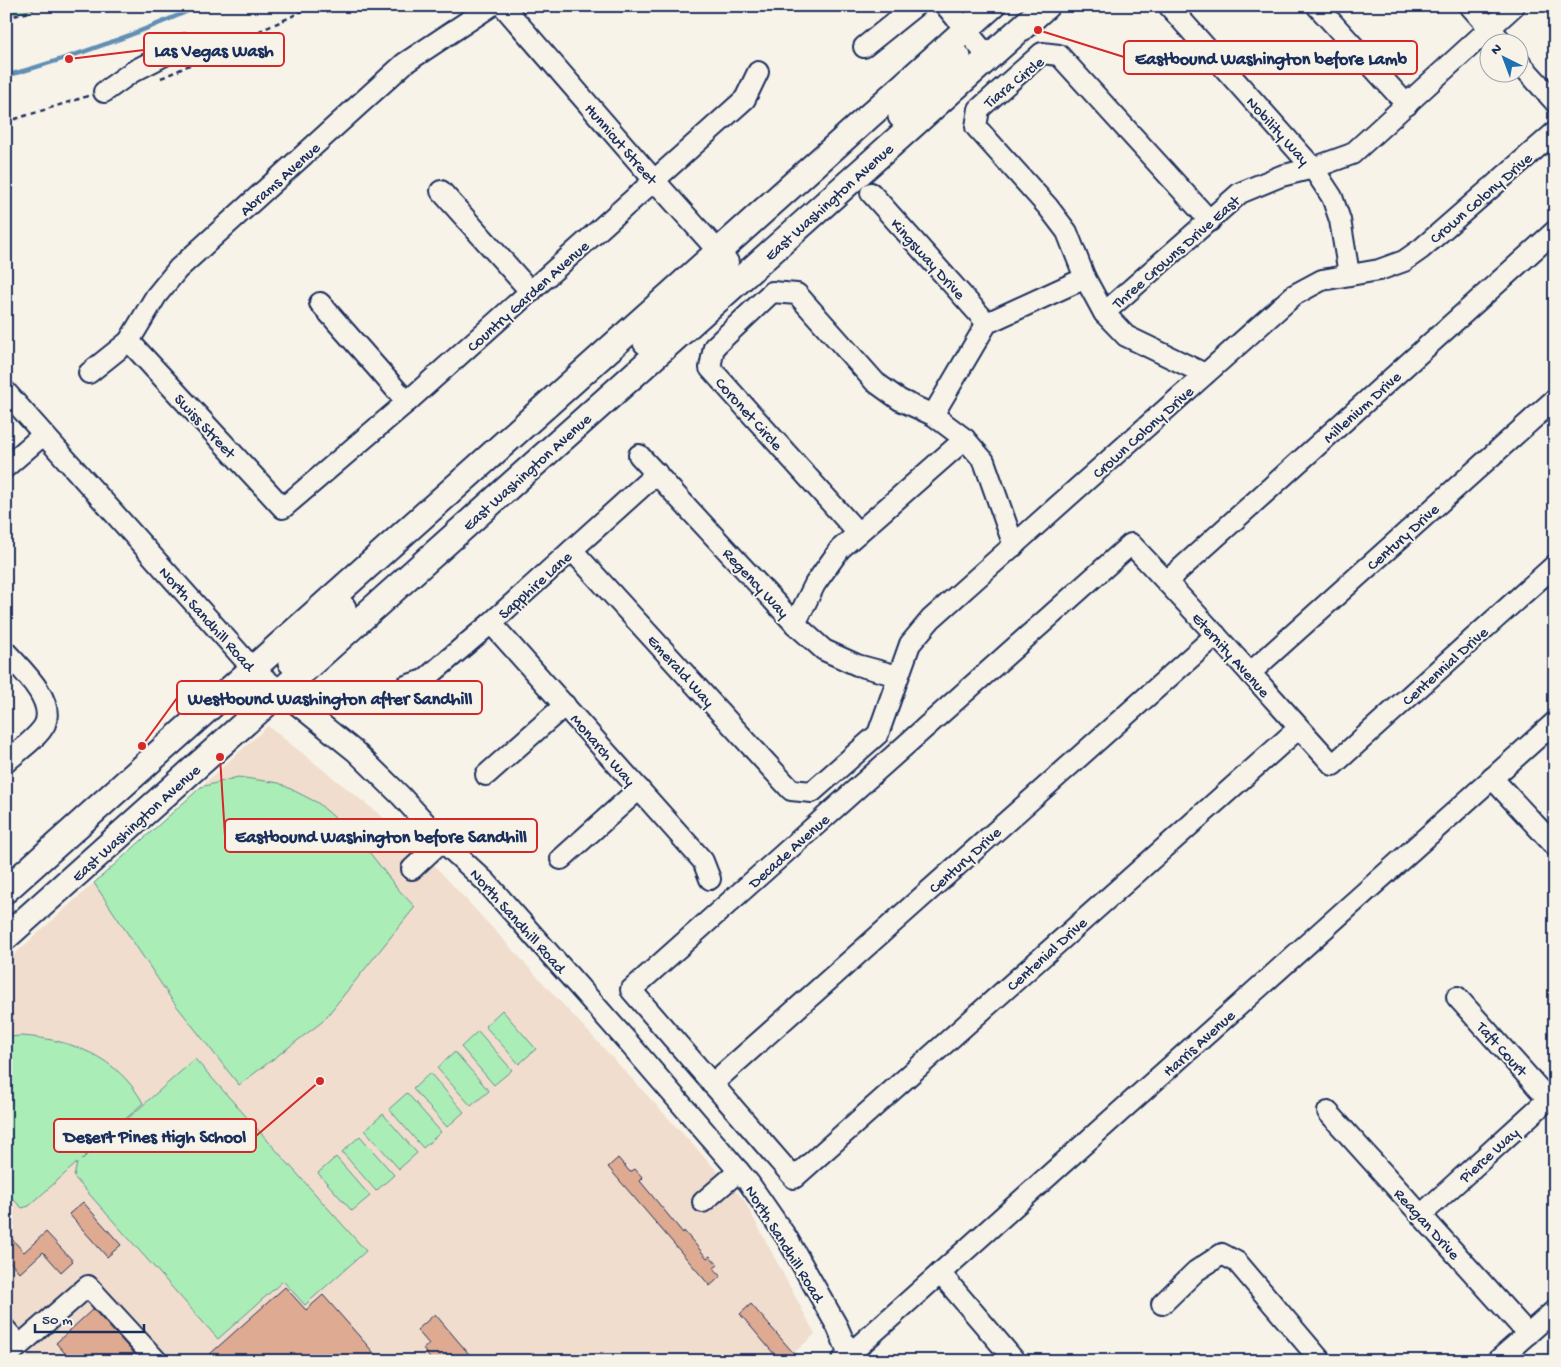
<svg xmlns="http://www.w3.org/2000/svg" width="1561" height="1367" font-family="'Gochi Hand',sans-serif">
<rect width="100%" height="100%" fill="#f7f3e8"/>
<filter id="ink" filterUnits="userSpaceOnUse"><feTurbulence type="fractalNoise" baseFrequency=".02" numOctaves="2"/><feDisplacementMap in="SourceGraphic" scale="10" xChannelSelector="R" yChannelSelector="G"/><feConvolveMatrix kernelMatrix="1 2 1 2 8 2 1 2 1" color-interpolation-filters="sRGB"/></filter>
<g filter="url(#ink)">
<polygon fill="#f0ddce" points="268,726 409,838 744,1200 815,1334 785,1361 6,1361 6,962"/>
<g fill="#aaedb7" stroke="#628e8a">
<polygon points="6,6 43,6 6,16"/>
<polygon points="238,777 279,783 318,803 360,840 397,888 415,907 322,1022 239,1085 172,1000 94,883 201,787"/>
<polygon points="502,1010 536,1049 519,1064 485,1026"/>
<polygon points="478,1031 512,1070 494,1085 461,1047"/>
<path d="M 21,1036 C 71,1039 118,1057 143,1103 L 81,1160 L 195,1059 L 366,1251 L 305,1305 L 283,1281 L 218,1339 L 74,1177 L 77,1163 L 29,1206 L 22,1208 L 6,1192 L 6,1037 Z"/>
<polygon points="455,1052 489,1091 471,1106 437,1068"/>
<polygon points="430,1073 464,1112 447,1127 413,1089"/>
<polygon points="407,1093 441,1132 423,1148 389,1109"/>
<polygon points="383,1114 417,1153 399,1169 365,1130"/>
<polygon points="360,1136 394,1175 376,1191 342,1152"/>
<polygon points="336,1157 370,1196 352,1211 318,1173"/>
</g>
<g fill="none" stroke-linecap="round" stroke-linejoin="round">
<path stroke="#608eb4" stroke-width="4.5" d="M 6,76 C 73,57 136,35 199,6"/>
</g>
<g fill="#deaa91" stroke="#1b2f5e">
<polygon points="618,1158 630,1172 635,1169 643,1178 640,1181 683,1233 684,1231 707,1258 710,1256 718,1265 714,1268 721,1276 710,1286 608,1167"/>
<polygon points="83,1202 121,1245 107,1257 69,1214"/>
<polygon points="46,1232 73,1261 61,1272 43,1252 20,1273 6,1258 6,1233 24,1252"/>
<polygon points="285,1287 306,1310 323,1295 381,1361 216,1361 210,1354"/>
<polygon points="751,1304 796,1356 790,1361 780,1361 740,1314"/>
<polygon points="93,1309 141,1361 72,1361 56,1343"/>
<polygon points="435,1314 475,1361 432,1361 423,1349 429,1344 417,1330"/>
</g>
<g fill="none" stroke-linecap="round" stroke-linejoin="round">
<g stroke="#1b2f5e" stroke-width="24">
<g id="minor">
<polyline points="503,6 654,180 728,262"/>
<polyline points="946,6 989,58"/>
<polyline points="1169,6 1313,168 1332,197 1340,220 1349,274"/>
<polyline points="1317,6 1407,105"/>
<polyline points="1470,6 1502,42"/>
<polyline points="864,47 915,6"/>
<polyline points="1518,61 1555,102"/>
<polyline points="104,92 132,72 186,44"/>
<polyline points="441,191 531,292"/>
<polyline points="871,193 987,323"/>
<polyline points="1085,278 1067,232 1048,207 976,127 979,109 1042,53 1059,55 1210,221"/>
<polyline points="320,303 407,402"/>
<polyline points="1104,313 1240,193 1281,176 1313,168 1352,154 1514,6"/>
<polyline points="129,341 283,508 407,402 745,99 758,72"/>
<polyline points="89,373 129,341 156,296 178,269 405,63 491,6"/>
<polyline points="6,392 253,669 356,752 401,796 442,841 486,882 627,1041 749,1183 787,1238 837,1326 849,1354 856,1361"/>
<polyline points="933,415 987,323 1085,278 1104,313 1126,336 1205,374"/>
<polyline points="639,455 795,624 824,650 857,665 898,676"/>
<polyline points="6,467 43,435"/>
<polyline points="858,533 710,368 714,347 772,292 797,294 875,382 900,400 933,415 965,439 984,461 1014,546"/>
<polyline points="572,550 791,790 812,792 878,734 910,644 931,619 1294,295 1322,280 1379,270 1404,261 1421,249 1555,132"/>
<polyline points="1167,581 1555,231"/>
<polyline points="491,623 703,861 710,879"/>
<polyline points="795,624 815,584 840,549 965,439"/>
<path d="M 6,652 C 21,669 55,699 45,724 C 39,737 17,752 6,762"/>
<polyline points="1250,673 1555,399"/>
<polyline points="406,686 424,680 491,623 657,473"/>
<path d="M 1299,728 L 794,1178 L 631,990 L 1131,544 C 1200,616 1266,691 1333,765 L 1555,565"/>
<polyline points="486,775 565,705"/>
<polyline points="1492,778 1555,846"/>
<polyline points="561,859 639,789"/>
<polyline points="412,869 442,841"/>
<polyline points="1457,997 1548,1099"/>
<polyline points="712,1084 1216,635"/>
<polyline points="1328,1112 1528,1334"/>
<polyline points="703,1202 739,1171"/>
<polyline points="1421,1215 1555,1093"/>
<polyline points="940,1273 1015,1361"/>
<polyline points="1162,1304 1196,1271 1222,1254 1237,1262 1321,1361"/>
<polyline points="6,1330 19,1345"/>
<polyline points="6,1357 88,1286 157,1361"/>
<polyline points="842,1361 1555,722"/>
<polyline points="1497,1361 1555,1310"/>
</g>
</g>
<g stroke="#1b2f5e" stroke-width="29">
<g id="major">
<polyline points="901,116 958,57"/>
<polyline points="646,342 722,270"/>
<polyline points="291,662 343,608"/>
<polyline points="6,890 992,6"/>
<polyline points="6,937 1046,6"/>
</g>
</g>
<g stroke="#1b2f5e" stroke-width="2.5" stroke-dasharray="5 4" stroke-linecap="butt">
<polyline points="6,18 29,12 36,7"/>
<path d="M 161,78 C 186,68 207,55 231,44 C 258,31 285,21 311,6"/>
<polyline points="6,122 88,96"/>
</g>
<use href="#minor" stroke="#f7f3e8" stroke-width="20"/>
<use href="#major" stroke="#f7f3e8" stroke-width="25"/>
</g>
</g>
<g text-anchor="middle" stroke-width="4" stroke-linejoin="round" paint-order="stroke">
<g font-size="16" fill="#1b2f5e" stroke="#f7f3e8">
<text transform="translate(1013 81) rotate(-39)" y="6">Tiara Circle</text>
<text transform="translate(1279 130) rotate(48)" y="6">Nobility Way</text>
<text transform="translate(622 143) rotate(49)" y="6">Hunnicut Street</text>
<text transform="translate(279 178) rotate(-42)" y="6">Abrams Avenue</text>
<text transform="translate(1480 197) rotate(-41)" y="6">Crown Colony Drive</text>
<text transform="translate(828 201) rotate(-42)" y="6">East Washington Avenue</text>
<text transform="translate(1175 251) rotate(-41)" y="6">Three Crowns Drive East</text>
<text transform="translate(929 258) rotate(48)" y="6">Kingsway Drive</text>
<text transform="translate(527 295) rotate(-42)" y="6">Country Garden Avenue</text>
<text transform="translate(1361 406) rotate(-42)" y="6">Millenium Drive</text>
<text transform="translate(750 413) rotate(48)" y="6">Coronet Circle</text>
<text transform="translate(206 425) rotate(47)" y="6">Swiss Street</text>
<text transform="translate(1142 431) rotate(-42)" y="6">Crown Colony Drive</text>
<text transform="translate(526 471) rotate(-42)" y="6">East Washington Avenue</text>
<text transform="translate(1402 536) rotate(-42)" y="6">Century Drive</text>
<text transform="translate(757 582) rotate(47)" y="6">Regency Way</text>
<text transform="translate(534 584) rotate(-42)" y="6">Sapphire Lane</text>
<text transform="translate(208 618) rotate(48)" y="6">North Sandhill Road</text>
<text transform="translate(1232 654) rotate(48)" y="6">Eternity Avenue</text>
<text transform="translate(1444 665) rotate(-42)" y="6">Centennial Drive</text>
<text transform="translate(682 670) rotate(48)" y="6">Emerald Way</text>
<text transform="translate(604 749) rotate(49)" y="6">Monarch Way</text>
<text transform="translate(135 822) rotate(-42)" y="6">East Washington Avenue</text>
<text transform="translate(788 850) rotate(-42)" y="6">Decade Avenue</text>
<text transform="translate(964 859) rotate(-42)" y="6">Century Drive</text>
<text transform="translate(519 920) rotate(48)" y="6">North Sandhill Road</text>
<text transform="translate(1046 953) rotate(-42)" y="6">Centenial Drive</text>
<text transform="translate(1198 1042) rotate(-42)" y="6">Harris Avenue</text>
<text transform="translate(1503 1048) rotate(48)" y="6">Taft Court</text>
<text transform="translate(1488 1154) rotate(-42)" y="6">Pierce Way</text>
<text transform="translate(1428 1223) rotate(48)" y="6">Reagan Drive</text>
<text transform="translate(786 1243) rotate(58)" y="6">North Sandhill Road</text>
</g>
</g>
<path fill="none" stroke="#d62828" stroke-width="2" d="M69 59L144 50M1038 30L1124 57M142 746L177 698M220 757L225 836M320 1081L256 1136"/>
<g fill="#d62828" stroke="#f7f3e8" stroke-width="2">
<circle cx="69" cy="59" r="5"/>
<circle cx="1038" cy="30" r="5"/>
<circle cx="142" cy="746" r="5"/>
<circle cx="220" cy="757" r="5"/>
<circle cx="320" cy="1081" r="5"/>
</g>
<g fill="#f7f3e8" stroke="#d62828" stroke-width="2">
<rect x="144" y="33" width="140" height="33" rx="5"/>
<rect x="1124" y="41" width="293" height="33" rx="5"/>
<rect x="177" y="681" width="305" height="33" rx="5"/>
<rect x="225" y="819" width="312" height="33" rx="5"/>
<rect x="54" y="1119" width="202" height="33" rx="5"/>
</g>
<g font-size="18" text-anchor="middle" font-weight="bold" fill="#1b2f5e">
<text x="214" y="56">Las Vegas Wash</text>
<text x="1271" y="64">Eastbound Washington before Lamb</text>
<text x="330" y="704">Westbound Washington after Sandhill</text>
<text x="381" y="842">Eastbound Washington before Sandhill</text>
<text x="155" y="1142">Desert Pines High School</text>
</g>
<rect width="1561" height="1367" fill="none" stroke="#f7f3e8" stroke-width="25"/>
<rect x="12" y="12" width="1536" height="1342" fill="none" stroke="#1b2f5e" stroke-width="2" filter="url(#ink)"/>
<g transform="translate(1504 58) rotate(318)"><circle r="24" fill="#f7f3e8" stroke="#9fa5b1"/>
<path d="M0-4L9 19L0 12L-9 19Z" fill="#1f6fb2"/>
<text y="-8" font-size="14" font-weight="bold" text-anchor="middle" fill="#1b2f5e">N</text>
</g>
<path d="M35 1324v8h109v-8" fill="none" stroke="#1b2f5e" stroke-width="2.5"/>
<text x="42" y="1324" font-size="15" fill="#1b2f5e" stroke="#f7f3e8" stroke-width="4" paint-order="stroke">50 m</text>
</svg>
